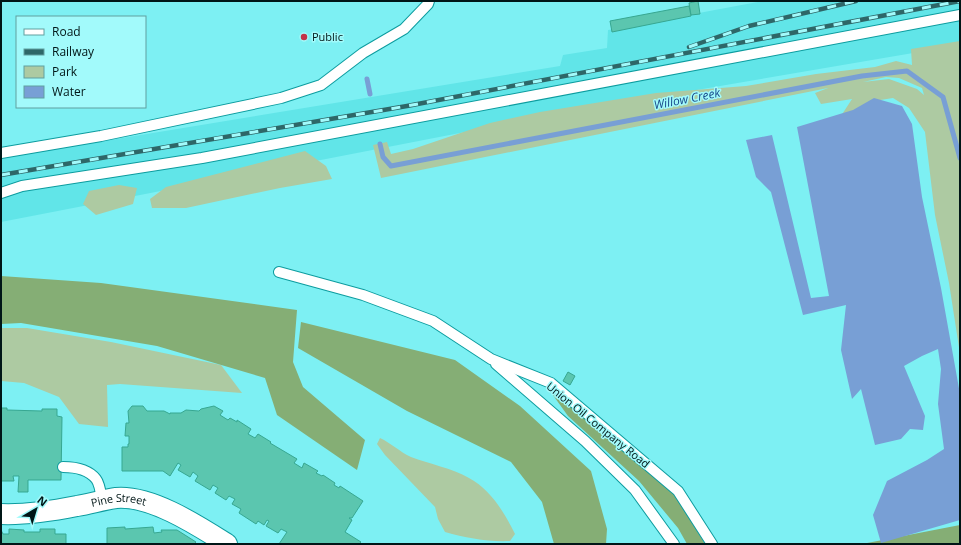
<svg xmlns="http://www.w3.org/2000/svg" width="961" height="545" font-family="'Open Sans',sans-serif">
<rect width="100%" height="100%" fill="#7df0f3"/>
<polygon fill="#61e5e8" points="763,1 960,1 960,45 568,112 1,222 1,158 560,66 563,55 607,48 608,30"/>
<g fill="#adcaa2" fill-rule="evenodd">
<path d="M 960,41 L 960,354 L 949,283 L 935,215 L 925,132 L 909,108 L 893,98 L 874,101 L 839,119 L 852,99 L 821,104 L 815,93 L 828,88 L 381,178 L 373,145 L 387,142 L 391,154 L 413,149 L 490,123 L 540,112 L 656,93 L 746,86 L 816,74 L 875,67 L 896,61 L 912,65 L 911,49 ZM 886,77 L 899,78 L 922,88 L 924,95 L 917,89 L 889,79 L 863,82 Z"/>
<polygon points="305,151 326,166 332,179 280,188 186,208 152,208 150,199 166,187"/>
<polygon points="119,185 137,188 133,204 96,215 83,204 89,191"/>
<polygon points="1,328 27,328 111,342 221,365 242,393 120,384 107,385 108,427 79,424 59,397 24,383 1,381"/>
<path d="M 380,438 C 391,443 400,452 411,457 C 429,464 452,468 469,478 C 491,490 504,512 515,534 L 510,541 C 488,542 466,538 445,532 L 438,519 L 435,507 L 385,455 L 377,444 Z"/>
</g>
<g fill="#85ae75">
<polygon points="1,276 101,283 297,310 293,362 303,387 365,440 357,470 277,415 265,378 157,346 21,323 1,324"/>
<polygon points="301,322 455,360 520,406 591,471 607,529 606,544 554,544 542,502 511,462 407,411 298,348"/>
<polygon points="550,391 603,430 672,491 699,534 705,544 687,544 678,528 639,481 568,416"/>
<polygon points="960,525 960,544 862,544"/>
</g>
<polygon fill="#789fd5" points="874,98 902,106 912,124 922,197 941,288 960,394 960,520 881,543 873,515 887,481 927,460 944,449 938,404 941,369 938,349 922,356 904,366 925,416 923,430 910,429 901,439 875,445 861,389 852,399 841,350 846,305 803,315 771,192 756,177 746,140 772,135 811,298 829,296 797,127 853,110"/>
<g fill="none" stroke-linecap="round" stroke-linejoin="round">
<g stroke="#789fd5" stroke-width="5">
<polyline points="367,79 370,94"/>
<polyline points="380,144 383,157 391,166 862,76 907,71 943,97 960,158"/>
</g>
</g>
<g fill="#5bc6af" stroke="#37a791">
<polygon points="698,1 700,14 691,15 689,3"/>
<polygon points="689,6 691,16 612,32 610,21"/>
<polygon points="568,372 575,376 570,385 563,381"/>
<polygon points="132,406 143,406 147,411 164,411 170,414 170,413 181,413 186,410 199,411 201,409 214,406 223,411 220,415 228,420 230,418 237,422 237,420 251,429 248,434 255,438 258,434 271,442 270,443 297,459 294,463 302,468 304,463 318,471 316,473 322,476 323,475 335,483 334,485 339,488 340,486 363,501 352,518 349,518 352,520 345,532 361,542 359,544 279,544 287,532 281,529 278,533 266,526 269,521 267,520 264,525 258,521 256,524 239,513 241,509 232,504 235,499 229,496 226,500 215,493 218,488 213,485 210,490 195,481 198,476 193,472 190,477 178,470 181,465 178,463 170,476 163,471 122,471 122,447 128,447 128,444 129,444 129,436 125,436 126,423 129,423 128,411"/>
<polygon points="1,408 7,408 7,410 42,411 42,409 57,409 57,416 62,417 61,480 28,480 28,492 18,492 19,476 13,476 14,481 1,481"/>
<polygon points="125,527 125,529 153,527 154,533 162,532 161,530 177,530 196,542 194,544 107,544 107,528"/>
<polygon points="9,529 24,530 24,532 40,532 40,529 55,529 55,534 66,534 66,544 1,544 1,530 3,534 9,534"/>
</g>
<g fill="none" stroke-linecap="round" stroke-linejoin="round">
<g stroke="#0d9c9f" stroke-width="12">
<g id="lane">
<polyline points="1,153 101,136 281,98 321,85 363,53 404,29 428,4 429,1"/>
<polyline points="1,193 22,186 202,158 960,15"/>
<polyline points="279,272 363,295 433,321 491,359 551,383 678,491 712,544"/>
<polyline points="496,364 585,441 635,490 674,544"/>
<path d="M 63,467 C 73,467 88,469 96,479 C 100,484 101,494 102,501"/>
</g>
</g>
<g stroke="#0d9c9f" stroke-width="22">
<g id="street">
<path id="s1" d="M 1,514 C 26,515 52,511 77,506 C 90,504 102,500 116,498 C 151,495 197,525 227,544"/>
</g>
</g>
<use href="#lane" stroke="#fff" stroke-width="10"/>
<use href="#street" stroke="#fff" stroke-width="20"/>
<g stroke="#2e6768" stroke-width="4.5">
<g id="rail">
<polyline points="689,47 749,26 856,1"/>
<polyline points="1,175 407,106 960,1"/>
</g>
</g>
<use href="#rail" stroke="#a2fafb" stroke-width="3" stroke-dasharray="9" stroke-linecap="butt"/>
</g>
<circle fill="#c23248" stroke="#a2fafb" stroke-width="1.5" cx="304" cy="37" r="4"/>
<g text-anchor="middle" stroke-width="3" stroke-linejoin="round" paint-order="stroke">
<g font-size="11" fill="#001617" stroke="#a2fafb" text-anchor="start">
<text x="312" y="41">Public</text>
</g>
<g font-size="11" fill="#001617" stroke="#a2fafb">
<text transform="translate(598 425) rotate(39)" y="4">Union Oil Company Road</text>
<text dy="4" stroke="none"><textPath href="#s1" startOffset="119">Pine Street</textPath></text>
</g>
<g font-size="12" font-style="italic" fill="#17488a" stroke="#a2fafb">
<text transform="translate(687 99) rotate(-11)" y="4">Willow Creek</text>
</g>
</g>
<rect width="961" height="545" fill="none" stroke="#001617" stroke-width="4"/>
<rect x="16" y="16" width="130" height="92" fill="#a2fafb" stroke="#619fa0"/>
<rect x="24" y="29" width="20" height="6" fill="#ffffff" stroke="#619fa0"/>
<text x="52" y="36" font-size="12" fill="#001617">Road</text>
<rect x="24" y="49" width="20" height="6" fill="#2e6768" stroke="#619fa0"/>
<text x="52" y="56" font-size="12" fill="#001617">Railway</text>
<rect x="24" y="66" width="20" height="12" fill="#adcaa2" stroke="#619fa0"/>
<text x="52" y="76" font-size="12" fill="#001617">Park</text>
<rect x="24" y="86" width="20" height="12" fill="#789fd5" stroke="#619fa0"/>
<text x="52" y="96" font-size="12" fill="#001617">Water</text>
<g transform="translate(36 509) rotate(38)" stroke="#a2fafb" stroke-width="3" paint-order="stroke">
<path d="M0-3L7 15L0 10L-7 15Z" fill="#001617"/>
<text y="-6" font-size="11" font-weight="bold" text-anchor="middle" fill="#001617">N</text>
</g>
</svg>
